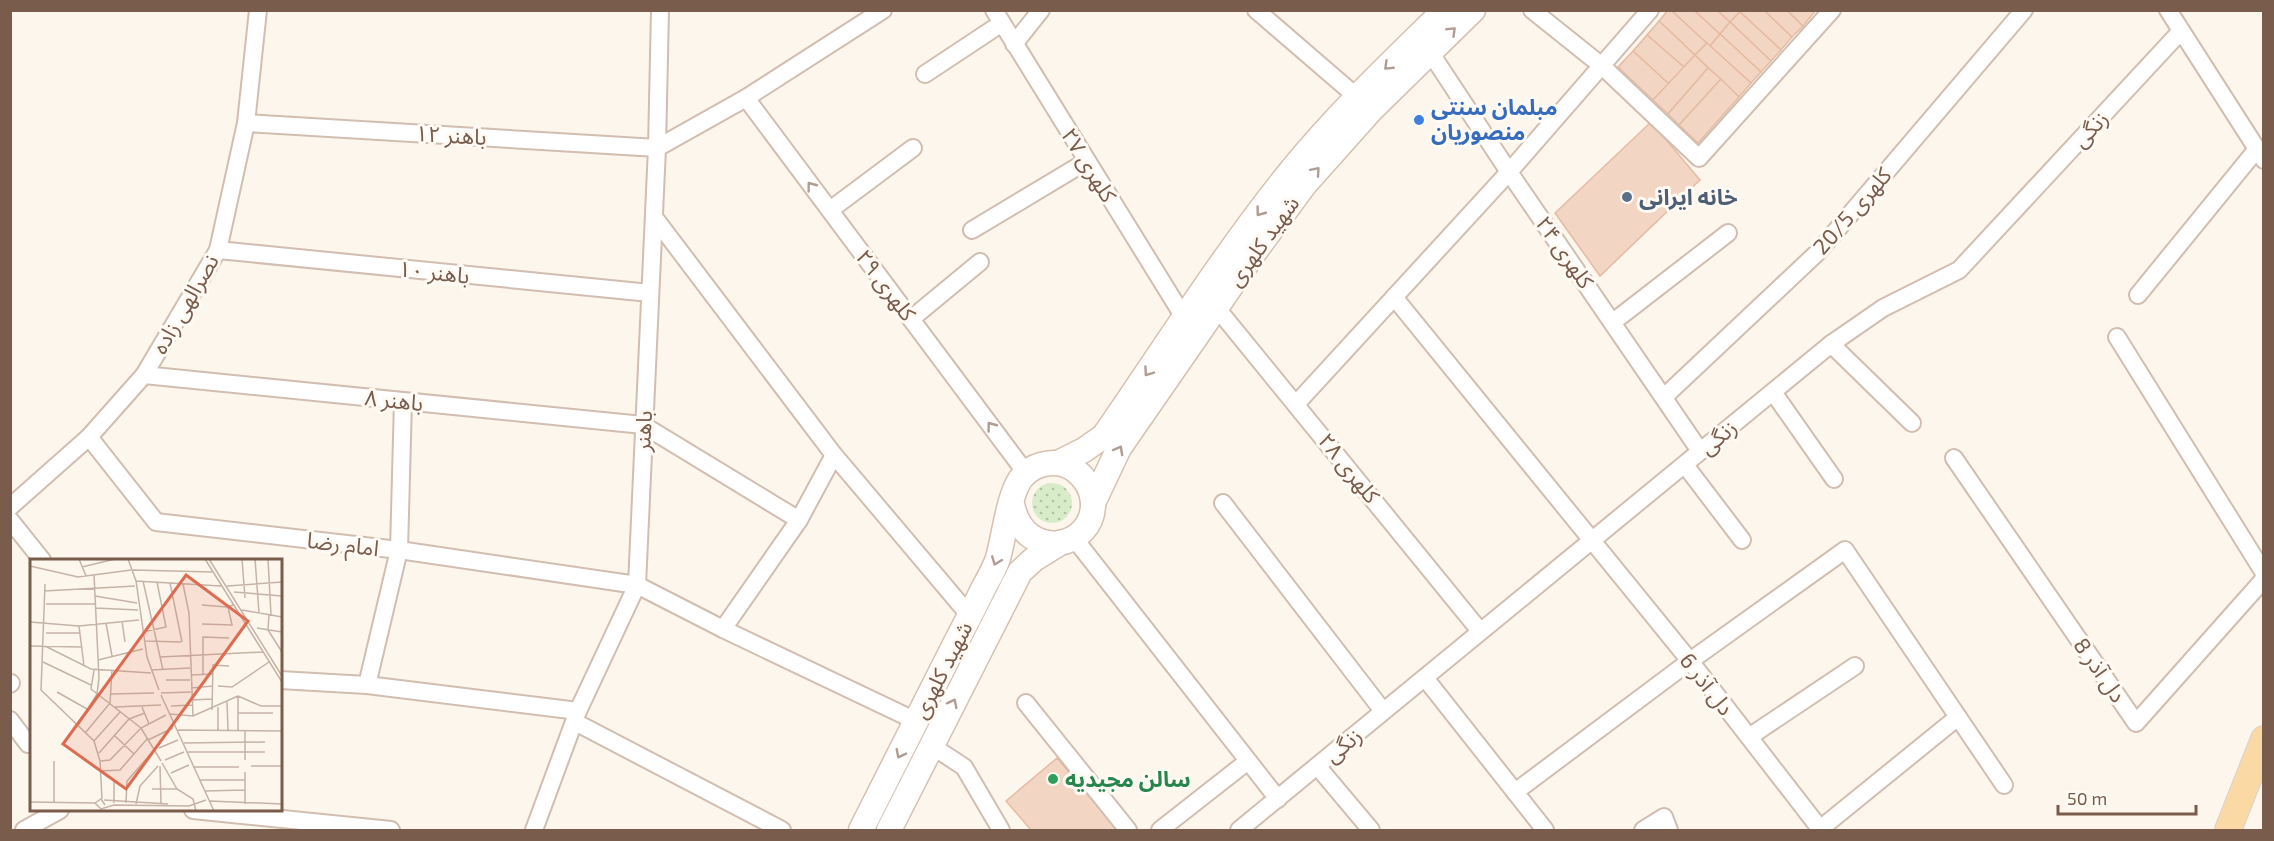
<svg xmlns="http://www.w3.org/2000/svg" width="2274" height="841" font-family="'Exo 2','Noto Sans Arabic',sans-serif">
<defs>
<pattern id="grass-dots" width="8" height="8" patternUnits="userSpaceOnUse" patternTransform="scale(1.5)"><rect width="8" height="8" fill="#d8ecc9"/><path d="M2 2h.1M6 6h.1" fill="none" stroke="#b4c2a5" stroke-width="1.8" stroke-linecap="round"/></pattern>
</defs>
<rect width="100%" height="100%" fill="#fdf6ec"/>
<circle fill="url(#grass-dots)" cx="1052" cy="503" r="20"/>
<g fill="#f3d5c3" stroke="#e6bba3" stroke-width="1.5">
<polygon points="1668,10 1671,10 1707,43 1695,55 1659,21"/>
<polygon points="1671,10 1694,10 1720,34 1710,46"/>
<polygon points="1694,10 1717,10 1730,22 1720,34"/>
<polygon points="1717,10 1738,10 1740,12 1730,22"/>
<polygon points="1741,10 1764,10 1792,37 1781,50 1740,12"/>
<polygon points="1764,10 1787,10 1803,26 1792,37"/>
<polygon points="1787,10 1816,10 1803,26"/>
<polygon points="1740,12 1781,50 1771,61 1730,22"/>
<polygon points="1659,21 1695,55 1684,67 1647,35"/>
<polygon points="1730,22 1771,61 1761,72 1720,34"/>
<polygon points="1720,34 1761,72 1751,83 1710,46"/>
<polygon points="1647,35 1684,67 1669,84 1633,51"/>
<polygon points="1707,43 1751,83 1739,97 1695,55"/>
<polygon points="1633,51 1669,84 1653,100 1618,67"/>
<polygon points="1695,55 1708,68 1668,114 1653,100"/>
<polygon points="1708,68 1721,79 1679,125 1668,114"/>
<polygon points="1721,79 1739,97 1698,143 1679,125"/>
<polygon points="1651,122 1700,180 1600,276 1555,213"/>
<polygon points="1057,758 1118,830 1031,830 1006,801"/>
</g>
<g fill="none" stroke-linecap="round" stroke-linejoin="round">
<g stroke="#d1beb0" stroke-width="20">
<g id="minor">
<polyline points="994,10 1185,319"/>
<polyline points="1256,10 1357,97"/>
<polyline points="1532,10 1602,66 1699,158 1832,10"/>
<polyline points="2168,10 2264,160"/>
<polyline points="1014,44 1041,10"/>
<polyline points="1430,52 1509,172 1700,451"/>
<polyline points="925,74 1002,23"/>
<polyline points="746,98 1026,473"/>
<polyline points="246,123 657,148 746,98 883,10"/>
<polyline points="830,210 913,148"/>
<polyline points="654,217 834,455 970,616"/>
<polyline points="972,230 1087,161"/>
<polyline points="218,250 650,293"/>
<polyline points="2138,295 2257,149"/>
<polyline points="1394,297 1690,661 1821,830"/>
<polyline points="1216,307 1480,631"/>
<polyline points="911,319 980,262"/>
<polyline points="1613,322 1728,233"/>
<polyline points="2117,337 2264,573"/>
<polyline points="1831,344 1912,423"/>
<polyline points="144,375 643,425 799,520"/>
<polyline points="1773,392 1834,479"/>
<polyline points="1664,397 1818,252 2024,10"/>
<polyline points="1297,403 1509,172 1650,10"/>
<polyline points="89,437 156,522 399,550 637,585 723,629 916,721"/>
<polyline points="1954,458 2136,723 2264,579"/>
<polyline points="1685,465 1742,540"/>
<polyline points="1223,503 1383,711"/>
<polyline points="10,507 89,437 144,375 218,250 246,123 258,10"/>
<polyline points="10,520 42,560"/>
<polyline points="1074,538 1278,799"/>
<polyline points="723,629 799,520 834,455"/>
<polyline points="1425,678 1545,830"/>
<polyline points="280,680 367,685 578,711"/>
<polyline points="10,684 11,683"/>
<polyline points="367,685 399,550 403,401"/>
<polyline points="1026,703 1128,830"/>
<polyline points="10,720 28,744"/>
<polyline points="575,722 782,830"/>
<polyline points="1749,737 1855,666"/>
<polyline points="932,746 964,767 1001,830"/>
<polyline points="1318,767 1371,830"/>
<polyline points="1515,792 1690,661 1845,550 2004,785"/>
<polyline points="193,810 391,830"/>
<polyline points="1820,829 1958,717"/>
<polyline points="24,830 60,810"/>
<polyline points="534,830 578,711 637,585 657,148 660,10"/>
<polyline points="1160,830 1248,761"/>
<polyline points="1239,830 1831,344 1883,308 1959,270 2181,31"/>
<polyline points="1643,830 1664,817 1669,830"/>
</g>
</g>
<g stroke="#d6c0b0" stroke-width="27">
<g id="secondary">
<path d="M 1058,463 L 1084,450 L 1104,436 C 1165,348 1223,255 1290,172 C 1338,113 1392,62 1445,10"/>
<polyline points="1093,503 1119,448 1256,250 1305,184 1371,110 1473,10"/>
<path d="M 861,830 C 892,768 924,706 955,644 C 965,625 975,606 984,587 C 989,578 995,568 998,558 C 1004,538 1009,490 1023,476 C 1036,462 1060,458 1076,471 C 1086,479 1092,490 1093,502 C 1095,549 1024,564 1012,504"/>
<polyline points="889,830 1020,572 1034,559 1060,543"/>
</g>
</g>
<g stroke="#dad1cd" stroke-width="28">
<polyline id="primary" points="2228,830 2264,739"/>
</g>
<use href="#minor" stroke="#fff" stroke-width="16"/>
<use href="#secondary" stroke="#fff" stroke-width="24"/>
<use href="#primary" stroke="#fbd9a5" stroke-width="26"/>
</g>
<defs><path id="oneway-chevron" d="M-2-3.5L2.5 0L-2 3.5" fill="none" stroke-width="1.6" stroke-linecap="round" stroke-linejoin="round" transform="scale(1.5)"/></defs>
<g stroke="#af9d94">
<use href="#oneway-chevron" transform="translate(1452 31) rotate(-44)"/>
<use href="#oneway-chevron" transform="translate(1388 66) rotate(136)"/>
<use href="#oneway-chevron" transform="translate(1316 171) rotate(-49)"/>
<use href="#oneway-chevron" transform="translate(811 186) rotate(-127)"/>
<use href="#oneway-chevron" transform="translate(1260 212) rotate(127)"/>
<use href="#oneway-chevron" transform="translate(1148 372) rotate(125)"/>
<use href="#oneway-chevron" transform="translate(991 426) rotate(-127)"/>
<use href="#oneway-chevron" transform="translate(1119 450) rotate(-61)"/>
<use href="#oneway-chevron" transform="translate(996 561) rotate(111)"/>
<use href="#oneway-chevron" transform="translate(953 703) rotate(-63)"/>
<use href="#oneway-chevron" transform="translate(900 754) rotate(117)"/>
</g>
<circle fill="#3f7fe0" stroke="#fffaf3" stroke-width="2" cx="1419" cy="120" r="6"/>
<circle fill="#5c6f8a" stroke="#fffaf3" stroke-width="2" cx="1627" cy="197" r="6"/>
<circle fill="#2e9e5b" stroke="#fffaf3" stroke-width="2" cx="1053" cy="779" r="6"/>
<g text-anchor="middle" stroke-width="6" stroke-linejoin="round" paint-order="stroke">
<g font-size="22" font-weight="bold" fill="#366cbe" stroke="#fffaf3" text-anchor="start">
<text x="1431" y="115">مبلمان سنتی<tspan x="1431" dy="25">منصوریان</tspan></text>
</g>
<g font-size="22" fill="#7a5c4d" stroke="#fffaf3">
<text transform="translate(2090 129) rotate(-47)" y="8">زنگی</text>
<text transform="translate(451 135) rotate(3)" y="8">باهنر ۱۲</text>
<text transform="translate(1089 165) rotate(58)" y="8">کلهری ۲۷</text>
<text transform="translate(1852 211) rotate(-49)" y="8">کلهری 20/5</text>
<text transform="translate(1263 241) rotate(-54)" y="8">شهید کلهری</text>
<text transform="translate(1565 252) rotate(55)" y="8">کلهری ۲۴</text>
<text transform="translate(434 272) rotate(6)" y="8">باهنر ۱۰</text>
<text transform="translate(886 285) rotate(53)" y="8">کلهری ۲۹</text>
<text transform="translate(185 304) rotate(-60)" y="8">نصرالهی زاده</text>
<text transform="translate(394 400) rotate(6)" y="8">باهنر ۸</text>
<text transform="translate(643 431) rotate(-87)" y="8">باهنر</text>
<text transform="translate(1718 437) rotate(-40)" y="8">زنگی</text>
<text transform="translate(1349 468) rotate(51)" y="8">کلهری ۲۸</text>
<text transform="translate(343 544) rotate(7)" y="8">امام رضا</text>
<text transform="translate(942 670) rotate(-63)" y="8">شهید کلهری</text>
<text transform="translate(2100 670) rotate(55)" y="8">دل آذر 8</text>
<text transform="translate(1707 684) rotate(52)" y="8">دل آذر 6</text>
<text transform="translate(1343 745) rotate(-40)" y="8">زنگی</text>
</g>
<g font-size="22" font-weight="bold" fill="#4e5e75" stroke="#fffaf3" text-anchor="start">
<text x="1639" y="205">خانه ایرانی</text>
</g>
<g font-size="22" font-weight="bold" fill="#27864d" stroke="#fffaf3" text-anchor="start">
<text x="1065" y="787">سالن مجیدیه</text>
</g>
</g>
<g transform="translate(30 559)">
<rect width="252" height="252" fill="#fdf6ec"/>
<path fill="none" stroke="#c5b3a7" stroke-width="1.5" d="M 49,0 L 56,17M 98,0 L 106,22 L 117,98 L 129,131M 175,0 L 252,123M 179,0 L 252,117M 212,0 L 215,39M 225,0 L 229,54M 238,0 L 241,56M 0,7 L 48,18 L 101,11M 52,8 L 85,0M 103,11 L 182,13M 106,22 L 191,27M 113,22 L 133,111M 140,24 L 152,83M 15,25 L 11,131 L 64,182 L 70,202 L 72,240M 153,25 L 159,54 L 163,157M 197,27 L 252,23M 14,32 L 105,27M 204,33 L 252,37M 65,37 L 107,44M 16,45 L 65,45M 172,46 L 197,48M 65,49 L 108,51M 212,51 L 252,58M 239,56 L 238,71 L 252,93M 92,62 L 95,83M 0,63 L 49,67 L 109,61M 76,64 L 82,97M 172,65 L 202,66 L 198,48 L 203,46M 49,67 L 54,107M 227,69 L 252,73M 113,73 L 136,68 L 127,23M 16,74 L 50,74M 114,82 L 151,83M 0,87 L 52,88M 15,87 L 61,110 L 121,114M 130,98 L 233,93M 68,101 L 113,90M 13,103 L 61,126M 64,111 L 61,130 L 111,169 L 131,202M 121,111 L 160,109M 173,115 L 173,78 L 199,79M 161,116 L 183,115M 136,121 L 160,121M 188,127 L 202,128 L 239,103M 161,129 L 183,127M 27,133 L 57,150M 131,134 L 161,133M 81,135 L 124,134M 131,136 L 184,252M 208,137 L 231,147 L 252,147M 162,141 L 182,140M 197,143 L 198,171M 141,147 L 162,146M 85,148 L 131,146M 112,148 L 119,165M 182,151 L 183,106 L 199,107M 208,154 L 243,154M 140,155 L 163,157 L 208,137M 48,166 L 67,135 L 69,119 L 64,16M 148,171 L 252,172M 188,171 L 188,148M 208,171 L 208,137M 56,173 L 80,144 L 82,111M 85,177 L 104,195M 118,181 L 143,169M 64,182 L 90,153M 154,184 L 235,183M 129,189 L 148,181M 158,193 L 235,193M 69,194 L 99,160 L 115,154M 135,201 L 154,193M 215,201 L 215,172M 71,202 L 80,201 L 111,169 L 136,156M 132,204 L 147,230 L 163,240 L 166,252M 130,207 L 131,244M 221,207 L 252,207M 163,208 L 209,208M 71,212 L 90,211 L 117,180M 215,213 L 215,245M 141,214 L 159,206M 169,221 L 215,221M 122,230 L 147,230M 175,232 L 215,231M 74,241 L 138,245M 180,242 L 252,245M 0,243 L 65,244M 24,243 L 24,202M 84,244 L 84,221M 96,244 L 97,222 L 124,191M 106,245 L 110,227 L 128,207M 75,246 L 71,240 L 65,244 L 71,250 L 84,246 L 159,247 L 176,241"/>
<path fill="#dc6d51" fill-opacity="0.15" stroke="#dc6d51" stroke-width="3" d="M 156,16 L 218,62 L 96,230 L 33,185 Z"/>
<rect width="252" height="252" fill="none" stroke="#7a5c4d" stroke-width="3"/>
</g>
<rect width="2274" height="841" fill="none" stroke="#7a5c4d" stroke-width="24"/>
<path d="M2058 805v9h138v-9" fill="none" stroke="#7a5c4d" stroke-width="3"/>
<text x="2067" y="805" font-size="18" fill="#7a5c4d" stroke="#fffaf3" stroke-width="4.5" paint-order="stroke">50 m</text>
</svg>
